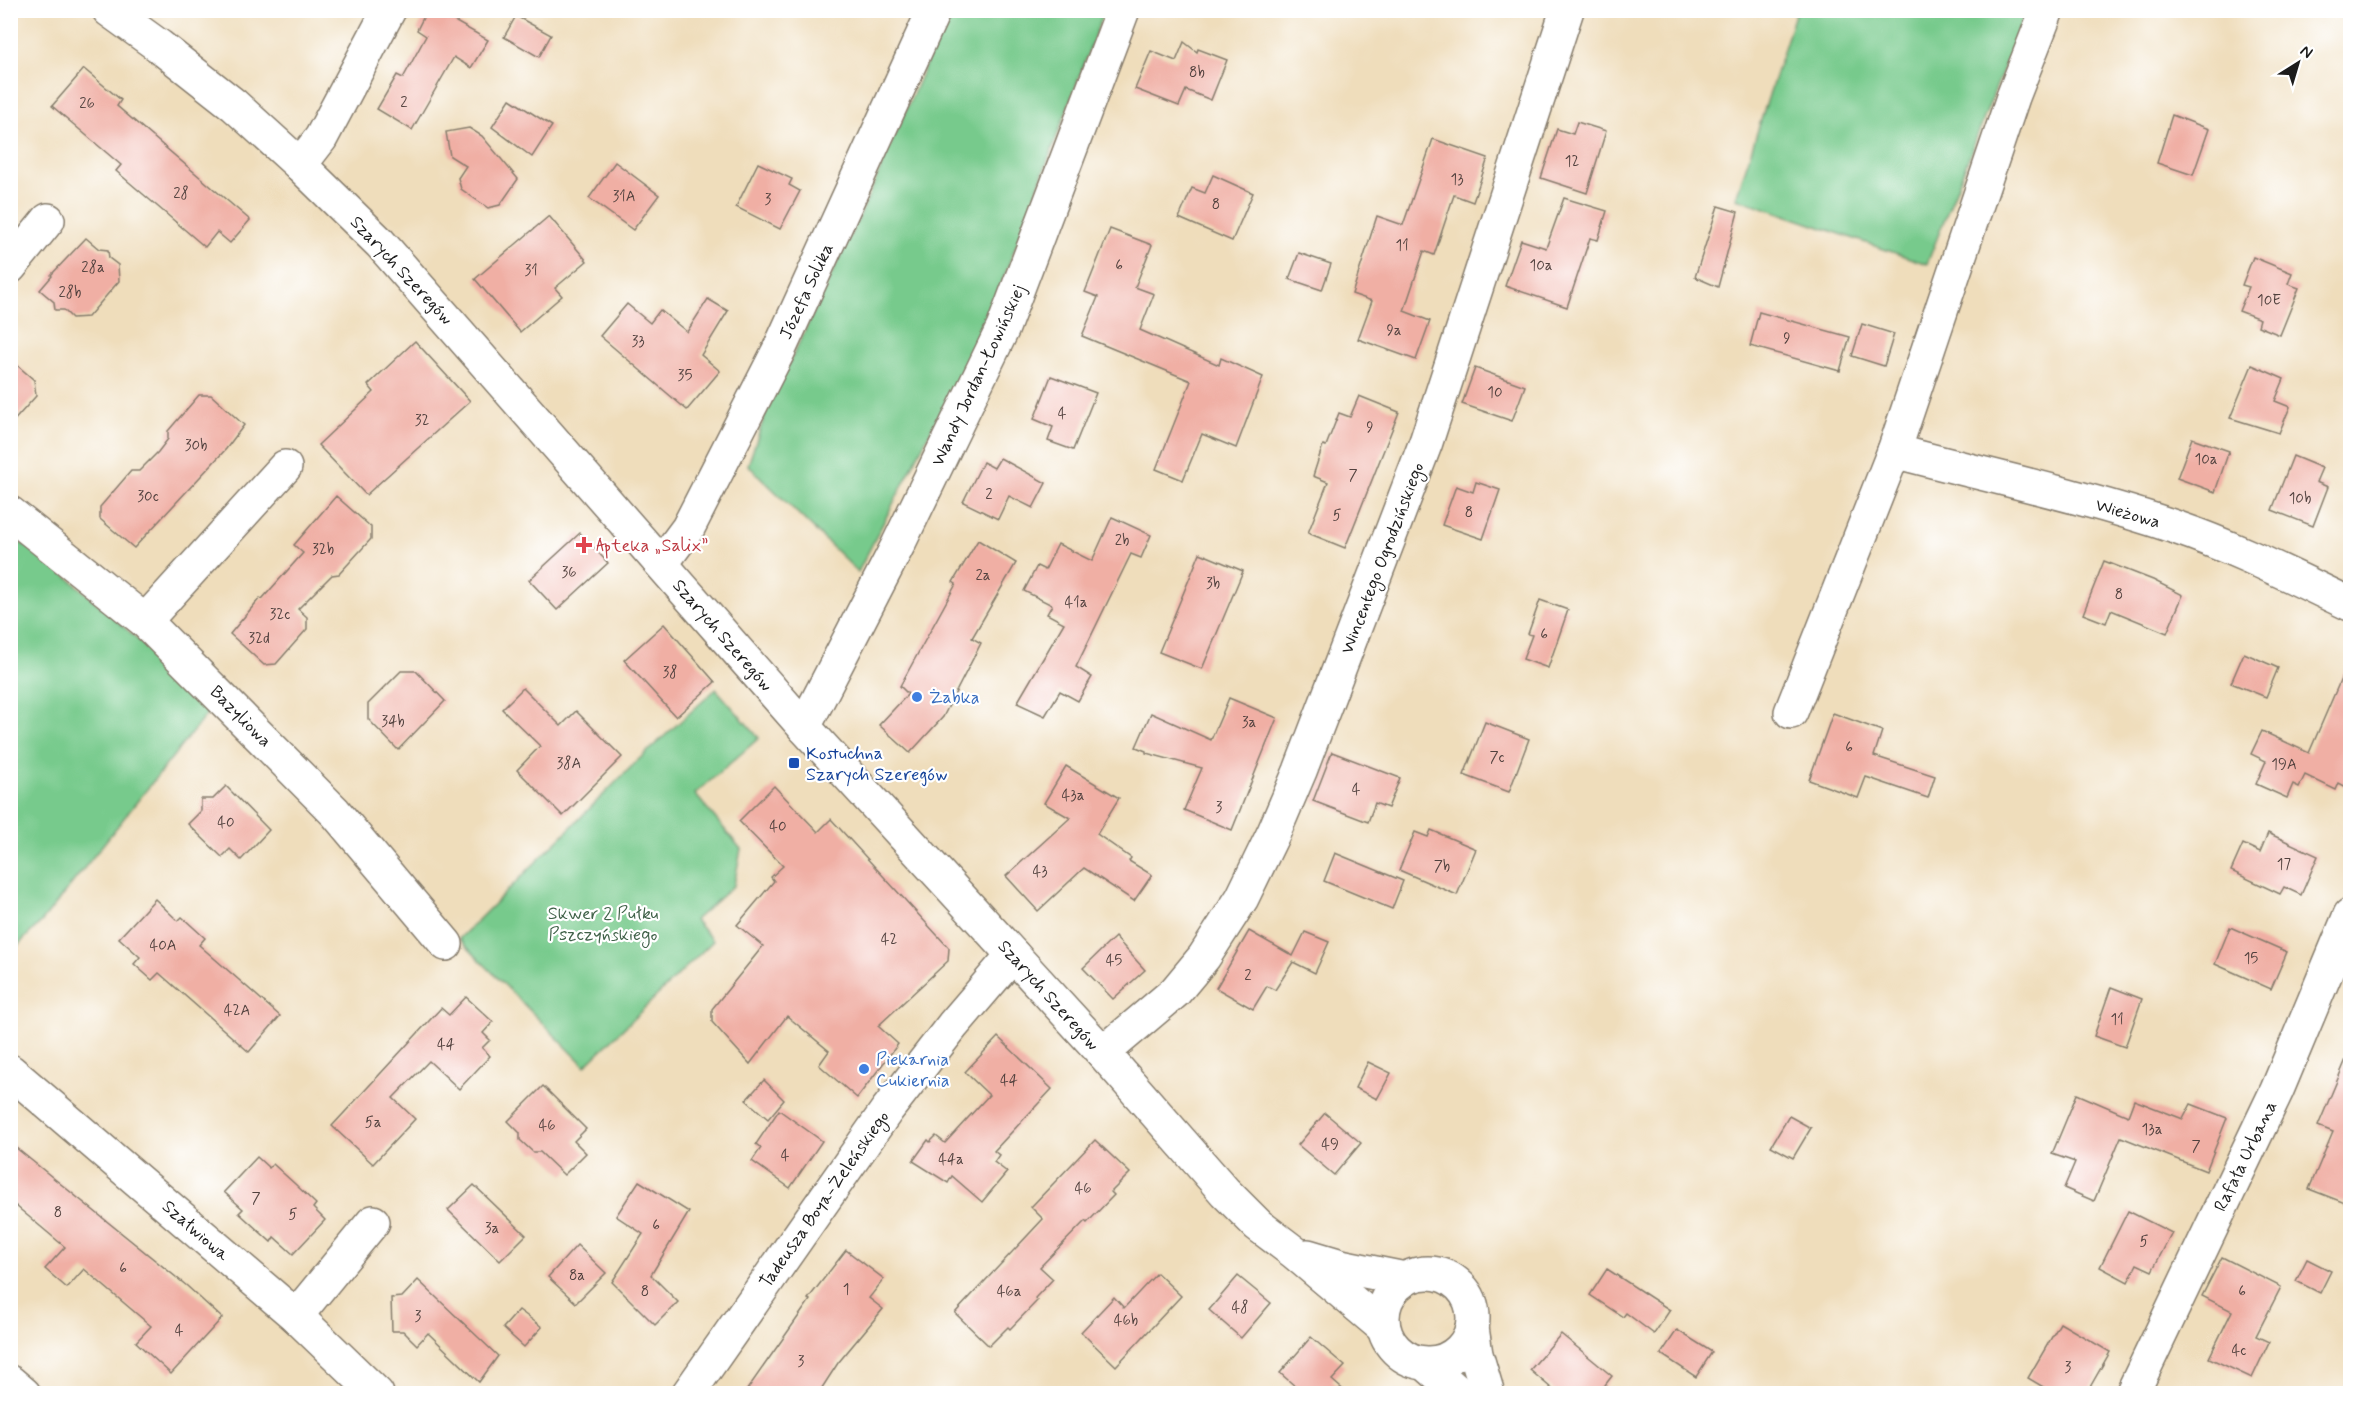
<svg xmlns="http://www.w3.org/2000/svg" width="2361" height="1404" font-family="Mynerve,sans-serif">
<rect width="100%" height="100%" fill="#fff"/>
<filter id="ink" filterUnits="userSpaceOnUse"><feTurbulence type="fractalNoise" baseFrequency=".0167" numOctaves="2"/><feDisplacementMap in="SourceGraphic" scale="12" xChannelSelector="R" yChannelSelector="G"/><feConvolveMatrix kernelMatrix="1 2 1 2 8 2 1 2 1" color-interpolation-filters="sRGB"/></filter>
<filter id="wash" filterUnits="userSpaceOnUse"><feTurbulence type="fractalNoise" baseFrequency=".008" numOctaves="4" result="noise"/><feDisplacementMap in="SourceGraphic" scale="24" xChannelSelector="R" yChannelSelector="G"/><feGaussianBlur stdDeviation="1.35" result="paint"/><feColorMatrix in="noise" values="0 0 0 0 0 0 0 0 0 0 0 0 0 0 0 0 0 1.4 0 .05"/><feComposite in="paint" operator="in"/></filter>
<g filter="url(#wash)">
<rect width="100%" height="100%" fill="#efddbb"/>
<g fill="#77ca8c" stroke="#4a7354" stroke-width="1.5">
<polygon points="949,11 1104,11 989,317 858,572 748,465 766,412 863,209"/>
<polygon points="1796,11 2026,11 1927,264 1736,198"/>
<polygon points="11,538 43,555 213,706 43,920 11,952"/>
<polygon points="716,689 759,738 695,794 741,849 734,885 695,920 713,941 585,1066 459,939 637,761"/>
</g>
<g id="blocks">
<g fill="#f0afa4">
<polygon points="427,10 435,10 488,40 471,68 454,57 412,130 377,109 397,75 403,78 426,36 417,30"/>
<polygon points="516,16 551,35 539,57 504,37"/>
<polygon points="1184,42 1197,52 1198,49 1227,60 1211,100 1186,90 1179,106 1135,89 1151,51 1176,61"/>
<polygon points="84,69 121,100 117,106 250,220 230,243 217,232 205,247 116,171 121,165 52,106"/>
<polygon points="510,99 552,126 532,157 492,127"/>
<polygon points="2172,115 2209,129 2193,175 2157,163"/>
<polygon points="1577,122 1606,131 1587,193 1541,178 1557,129 1573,134"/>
<polygon points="469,128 482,136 518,179 500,205 488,208 461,189 458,178 466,166 450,156 446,132"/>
<polygon points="1433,139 1488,158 1473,202 1454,195 1434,255 1424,251 1404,311 1430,321 1416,360 1358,339 1372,301 1352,294 1377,216 1403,225"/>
<polygon points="615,162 659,195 633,230 589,198"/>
<polygon points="758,163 792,179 789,185 800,191 780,229 736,207"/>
<polygon points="1213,175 1253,193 1232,241 1179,218 1192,188 1205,193"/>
<polygon points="1564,198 1607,211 1598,240 1590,238 1567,307 1505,286 1521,240 1546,248"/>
<polygon points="1718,206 1738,212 1718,287 1695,277"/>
<polygon points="549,216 587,261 555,288 562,296 520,332 475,279"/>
<polygon points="1110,229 1152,245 1135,287 1154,294 1140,330 1219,365 1221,358 1263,377 1236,448 1202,434 1183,480 1156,469 1191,381 1082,336 1098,297 1085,292"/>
<polygon points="86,238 99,249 108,250 109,258 118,265 119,281 88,317 72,318 64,310 55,310 54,302 40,290 52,276 51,275"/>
<polygon points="1299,253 1331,264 1322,290 1289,279"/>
<polygon points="2253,257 2292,273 2288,284 2299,288 2280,335 2258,326 2260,319 2239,311 2249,287 2242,285"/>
<polygon points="708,299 728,311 701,355 720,371 687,410 600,336 627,304 650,323 660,310 687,332"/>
<polygon points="1759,312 1850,337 1840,371 1750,346"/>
<polygon points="1862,324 1894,334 1884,366 1852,356"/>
<polygon points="415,341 470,401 366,495 318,445 374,392 368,385"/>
<polygon points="10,359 34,380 36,396 10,425"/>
<polygon points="2252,365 2284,379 2275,401 2290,407 2279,433 2230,418"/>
<polygon points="1475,368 1525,386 1512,421 1462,404"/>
<polygon points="1051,376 1096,393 1073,450 1048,441 1053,427 1034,419"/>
<polygon points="199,395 211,395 244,425 226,449 134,548 100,519 100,507 131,471 139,471 158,452 168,439 168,431"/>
<polygon points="1359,396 1399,412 1345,548 1308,533 1328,482 1313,476 1323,445 1326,446 1339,413 1350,417"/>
<polygon points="2192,438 2229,451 2215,492 2177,478"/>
<polygon points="2293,456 2322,468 2316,482 2328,487 2313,526 2272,510"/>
<polygon points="1000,458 1046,483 1033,508 1009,496 998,519 963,502 983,462 994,468"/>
<polygon points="1476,482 1500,490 1483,539 1442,525 1456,486 1473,492"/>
<polygon points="336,496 371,527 371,539 339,574 332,575 298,609 307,617 307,629 276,664 264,665 230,634 260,598 262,599 303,553 294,545"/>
<polygon points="1112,517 1151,535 1141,558 1131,554 1076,667 1092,677 1078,701 1060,691 1045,716 1017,703 1064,623 1047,614 1052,605 1024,591 1037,566 1045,570 1058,544 1092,561"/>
<polygon points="580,533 608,563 557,610 529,580"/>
<polygon points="978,540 1016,563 972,638 981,643 943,717 910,753 879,725 908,694 900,686 956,584 953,582"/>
<polygon points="1200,553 1243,571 1202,669 1159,652"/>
<polygon points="2104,561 2153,580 2183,595 2167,633 2111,610 2106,623 2083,614"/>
<polygon points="1540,600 1568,610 1548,668 1523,659 1532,635 1528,634"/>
<polygon points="664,624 715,682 676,717 624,660"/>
<polygon points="2244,653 2278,668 2266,697 2231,683"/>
<polygon points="2350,658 2350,789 2339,783 2336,790 2305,775 2299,787 2293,784 2287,798 2256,784 2266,761 2251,754 2262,731 2309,753"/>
<polygon points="401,671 416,671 445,701 398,750 368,719 368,704"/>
<polygon points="523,688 561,726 576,711 622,757 563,816 517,770 540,746 502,709"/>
<polygon points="1229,698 1277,718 1232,830 1184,810 1202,768 1146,753 1146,751 1136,747 1151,713 1211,740"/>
<polygon points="1833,713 1882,731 1874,756 1935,776 1928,798 1866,777 1858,798 1809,780"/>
<polygon points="1485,722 1529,739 1509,792 1464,775"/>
<polygon points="1332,752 1400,778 1388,808 1375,803 1368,822 1313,801"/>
<polygon points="1066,766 1119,798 1097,834 1131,858 1129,861 1152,875 1134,901 1084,868 1038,911 1006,876 1070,818 1044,803"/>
<polygon points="226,786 269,830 241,860 230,849 222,857 188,824 201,811 201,799 213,799"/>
<polygon points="774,786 818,832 831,819 949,948 948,961 878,1026 898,1044 857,1098 819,1065 829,1051 787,1016 750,1064 712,1022 712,1009 763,946 737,925 774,881 771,877 783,866 739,821"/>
<polygon points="1431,830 1476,849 1457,895 1399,870 1415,832 1428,837"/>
<polygon points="2268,833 2318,856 2301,895 2284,887 2280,894 2231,871 2243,844 2260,852"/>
<polygon points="1335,853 1403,881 1392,909 1324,881"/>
<polygon points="155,899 178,921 182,917 205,938 199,945 280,1016 249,1052 159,973 152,980 134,964 140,957 119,938"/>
<polygon points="2230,927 2287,952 2271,989 2215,964"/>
<polygon points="1249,931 1293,956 1305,932 1329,942 1315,973 1293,962 1275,990 1267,986 1253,1009 1216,988"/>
<polygon points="1115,937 1145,970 1113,999 1083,968"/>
<polygon points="2111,987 2142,999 2125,1047 2094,1036"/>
<polygon points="466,997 493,1022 483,1033 490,1040 482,1048 490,1056 459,1089 429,1061 393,1098 415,1119 373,1164 332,1126 441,1008 449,1015"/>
<polygon points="998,1037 1052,1089 994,1151 999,1155 994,1162 1007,1172 982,1202 952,1176 948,1183 913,1161 928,1140 930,1142 936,1136 945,1143 989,1095 965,1072"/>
<polygon points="2350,1050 2350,1205 2309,1189 2333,1132 2318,1126"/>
<polygon points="1368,1062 1391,1073 1377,1099 1355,1088"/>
<polygon points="764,1080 784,1100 768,1119 746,1100"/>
<polygon points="543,1086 586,1129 574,1141 586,1153 564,1175 540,1152 533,1152 520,1140 520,1133 508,1121"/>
<polygon points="2077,1094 2128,1116 2134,1100 2183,1119 2191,1104 2227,1118 2206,1171 2121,1137 2094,1201 2064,1188 2075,1162 2052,1154"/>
<polygon points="779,1110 822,1141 790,1188 752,1161 761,1148 756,1144"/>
<polygon points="1325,1113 1361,1143 1334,1175 1298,1145"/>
<polygon points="1789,1116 1811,1128 1793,1158 1771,1146"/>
<polygon points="1095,1140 1130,1173 1111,1192 1114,1195 1087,1223 1085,1221 1040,1267 1053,1279 1035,1298 1037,1301 1010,1329 1008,1327 989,1346 955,1313 1043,1219 1031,1207"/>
<polygon points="10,1143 187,1286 222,1318 171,1374 136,1342 151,1326 84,1269 67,1288 45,1269 65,1247 10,1201"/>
<polygon points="257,1157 269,1168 273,1164 295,1184 316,1204 313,1208 325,1220 293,1254 274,1237 271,1242 239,1213 243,1209 224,1192"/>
<polygon points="639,1181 689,1212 651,1275 678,1302 655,1325 612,1282 643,1234 616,1216"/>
<polygon points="474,1185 526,1235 500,1261 448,1210"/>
<polygon points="2128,1211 2172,1233 2152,1271 2137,1264 2128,1282 2100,1267"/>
<polygon points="577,1245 606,1273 576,1303 548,1277"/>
<polygon points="846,1250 884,1279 869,1298 883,1309 838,1363 818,1394 744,1394 810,1300 808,1299"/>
<polygon points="2222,1257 2281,1287 2256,1336 2269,1342 2252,1378 2209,1358 2232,1311 2202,1296"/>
<polygon points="2307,1259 2331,1271 2320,1293 2296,1281"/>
<polygon points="1607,1269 1670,1310 1654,1334 1626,1313 1623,1317 1590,1295"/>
<polygon points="1157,1273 1181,1296 1116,1366 1081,1332 1114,1297 1124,1308"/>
<polygon points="1238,1276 1271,1303 1241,1338 1209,1310"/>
<polygon points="418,1280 498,1356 479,1382 428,1333 417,1345 403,1331 392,1331 391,1298 402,1297"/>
<polygon points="519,1310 542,1327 524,1347 503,1328"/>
<polygon points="2060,1323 2110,1352 2086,1394 2055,1394 2028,1378"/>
<polygon points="1677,1330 1712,1352 1696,1377 1661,1354"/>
<polygon points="1561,1334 1612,1376 1598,1394 1558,1394 1530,1370"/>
<polygon points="1311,1337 1345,1366 1332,1380 1348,1394 1304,1394 1280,1373"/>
</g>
</g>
</g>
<g filter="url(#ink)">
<use href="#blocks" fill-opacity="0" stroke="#867c6c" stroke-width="1.5"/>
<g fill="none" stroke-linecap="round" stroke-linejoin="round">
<g stroke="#867c6c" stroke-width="36">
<g id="minor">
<polyline points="109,10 159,46 234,105 300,165 380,243 804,727 1103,1053 1225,1192 1258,1225 1295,1253 1383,1327"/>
<polyline points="300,165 321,138 389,10"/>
<polyline points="10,267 48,220"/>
<path d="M 1894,451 C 1988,476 2084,496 2175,527 C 2236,548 2293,577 2350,604"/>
<polyline points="10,513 145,621 335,812 446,944"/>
<polyline points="662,563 688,528 779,350 934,10"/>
<polyline points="145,621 285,467"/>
<polyline points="1791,712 1894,451 2013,97 2047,10"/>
<polyline points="804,727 898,545 1003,328 1123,10"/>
<polyline points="1103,1053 1175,992 1204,957 1242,898 1274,832 1300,771 1426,442 1567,10"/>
<polyline points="10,1071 296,1316 377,1394"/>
<polyline points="1308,1256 1345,1267 1405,1279"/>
<circle cx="1428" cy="1318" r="45"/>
<polyline points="296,1316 373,1222"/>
<polyline points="1472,1328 1476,1354 1488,1394"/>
<polyline points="1426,1364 1460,1394"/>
<polyline points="10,1382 24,1394"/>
<polyline points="688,1394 887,1110 953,1025 1013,955"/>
<polyline points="2132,1394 2277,1090 2350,915"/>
</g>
</g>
<use href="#minor" stroke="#fff" stroke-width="33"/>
</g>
</g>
<path fill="#e0444e" stroke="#fff" stroke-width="2" d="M581 536h6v6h6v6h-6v6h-6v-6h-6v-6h6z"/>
<g fill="#3f7fe0" stroke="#fff" stroke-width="2">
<circle cx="917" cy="697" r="6"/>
<circle cx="864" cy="1069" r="6"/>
</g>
<rect fill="#1a4fb4" stroke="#fff" stroke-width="2" x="788" y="757" width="12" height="12" rx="3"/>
<g text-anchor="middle" stroke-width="4.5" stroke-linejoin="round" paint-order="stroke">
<g font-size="15" fill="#51413e">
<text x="1197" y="77">8b</text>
<text x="404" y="107">2</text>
<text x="87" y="108">26</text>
<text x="1572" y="166">12</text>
<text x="1457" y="184">13</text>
<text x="181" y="198">28</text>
<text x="624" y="201">31A</text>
<text x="768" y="204">3</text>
<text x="1216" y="209">8</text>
<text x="1402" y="250">11</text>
<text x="1119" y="270">6</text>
<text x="1541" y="270">10a</text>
<text x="93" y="272">28a</text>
<text x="531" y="275">31</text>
<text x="70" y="297">28b</text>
<text x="2269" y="305">10E</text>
<text x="1394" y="335">9a</text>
<text x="1787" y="343">9</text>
<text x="638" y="346">33</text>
<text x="685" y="380">35</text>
<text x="1495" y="397">10</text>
<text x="1062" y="418">4</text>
<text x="422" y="425">32</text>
<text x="1370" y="432">9</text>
<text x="196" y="450">30b</text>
<text x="2206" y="464">10a</text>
<text x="1353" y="480">7</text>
<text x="989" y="499">2</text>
<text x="148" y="501">30c</text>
<text x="2300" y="503">10b</text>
<text x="1469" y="517">8</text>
<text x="1337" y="520">5</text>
<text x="1122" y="545">2b</text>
<text x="323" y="554">32b</text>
<text x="569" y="577">36</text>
<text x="983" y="580">2a</text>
<text x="1213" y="588">3b</text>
<text x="2119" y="599">8</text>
<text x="1076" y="607">41a</text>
<text x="280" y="619">32c</text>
<text x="1544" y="639">6</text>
<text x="259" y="643">32d</text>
<text x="670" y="677">38</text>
<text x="393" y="726">34b</text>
<text x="1249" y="727">3a</text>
<text x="1849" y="752">6</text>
<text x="1497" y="762">7c</text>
<text x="569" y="768">38A</text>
<text x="2284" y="769">19A</text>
<text x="1356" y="794">4</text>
<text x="1073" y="800">43a</text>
<text x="1219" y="812">3</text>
<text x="226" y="827">40</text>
<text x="778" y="831">40</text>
<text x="2284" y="869">17</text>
<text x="1442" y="871">7b</text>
<text x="1040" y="876">43</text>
<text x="889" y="944">42</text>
<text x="163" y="950">40A</text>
<text x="2251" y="963">15</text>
<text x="1114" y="965">45</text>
<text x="1248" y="980">2</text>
<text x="237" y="1015">42A</text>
<text x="2117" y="1024">11</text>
<text x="446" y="1049">44</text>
<text x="1009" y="1085">44</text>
<text x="373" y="1127">5a</text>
<text x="547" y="1130">46</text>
<text x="2152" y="1134">13a</text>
<text x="1330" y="1149">49</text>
<text x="2196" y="1151">7</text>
<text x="785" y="1160">4</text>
<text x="951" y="1164">44a</text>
<text x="1083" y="1193">46</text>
<text x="256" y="1203">7</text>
<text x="58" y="1217">8</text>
<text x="293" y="1219">5</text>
<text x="656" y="1230">6</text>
<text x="492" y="1233">3a</text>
<text x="2144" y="1246">5</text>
<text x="123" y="1273">6</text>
<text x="577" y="1280">8a</text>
<text x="846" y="1294">1</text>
<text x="645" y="1296">8</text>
<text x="1009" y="1296">46a</text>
<text x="2242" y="1296">6</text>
<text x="1240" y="1312">48</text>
<text x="418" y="1321">3</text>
<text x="1126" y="1325">46b</text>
<text x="179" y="1335">4</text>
<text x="2239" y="1355">4c</text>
<text x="801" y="1366">3</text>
<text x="2068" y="1372">3</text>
</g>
<g font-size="18" fill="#1c1c1c" stroke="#fff">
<text transform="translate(402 270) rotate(47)" y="6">Szarych Szeregów</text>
<text transform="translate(806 291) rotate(-65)" y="6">Józefa Solika</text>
<text transform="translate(978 375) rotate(-65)" y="6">Wandy Jordan-Łowińskiej</text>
<text transform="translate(2128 513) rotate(16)" y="6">Wieżowa</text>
<text transform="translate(1382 558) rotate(-69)" y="6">Wincentego Ogrodzińskiego</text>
<text transform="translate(723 635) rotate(49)" y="6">Szarych Szeregów</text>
<text transform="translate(241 716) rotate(45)" y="6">Bazyliowa</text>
<text transform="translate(1049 995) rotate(48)" y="6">Szarych Szeregów</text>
<text transform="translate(2245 1156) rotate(-64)" y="6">Rafała Urbana</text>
<text transform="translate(824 1199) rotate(-55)" y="6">Tadeusza Boya-Żeleńskiego</text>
<text transform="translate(196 1230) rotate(41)" y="6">Szałwiowa</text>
</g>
<g font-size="18" fill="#be3a42" stroke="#fff" text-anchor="start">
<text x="596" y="551">Apteka „Salix”</text>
</g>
<g font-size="18" fill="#366cbe" stroke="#fff" text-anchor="start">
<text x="929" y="703">Żabka</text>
<text x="876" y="1065">Piekarnia<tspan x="876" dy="21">Cukiernia</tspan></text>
</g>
<g font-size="18" fill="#164399" stroke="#fff" text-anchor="start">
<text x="806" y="759">Kostuchna<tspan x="806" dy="21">Szarych Szeregów</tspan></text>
</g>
<g font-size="18" fill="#406249" stroke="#fff">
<text x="603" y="919">Skwer 2 Pułku<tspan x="603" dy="21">Pszczyńskiego</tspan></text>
</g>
</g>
<rect width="2361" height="1404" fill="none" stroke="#fff" stroke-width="36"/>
<g transform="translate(2298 63) rotate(37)" stroke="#ffffff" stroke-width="4.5" paint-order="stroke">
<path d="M0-4.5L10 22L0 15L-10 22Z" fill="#1c1c1c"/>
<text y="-9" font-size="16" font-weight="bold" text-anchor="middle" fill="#1c1c1c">N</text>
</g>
</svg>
